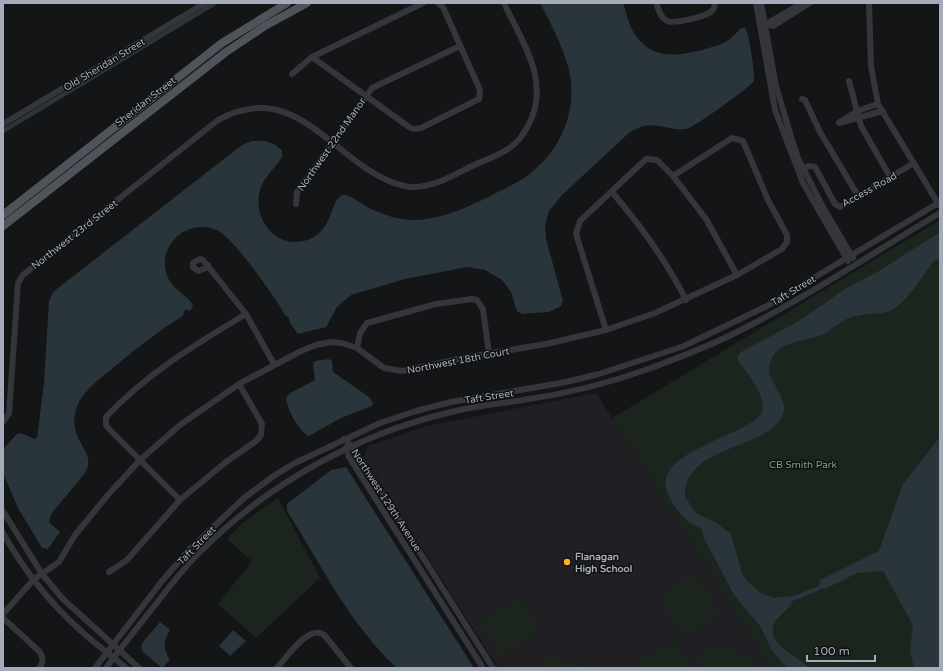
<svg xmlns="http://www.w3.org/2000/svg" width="943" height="671" font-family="'Varela Round',sans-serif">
<rect width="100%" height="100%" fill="#141517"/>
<polygon fill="#202024" points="596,393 612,418 771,668 498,668 364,457 368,446 426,426"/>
<g fill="#1c251d">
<polygon points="940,220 940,668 771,668 612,418"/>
<polygon points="278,498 320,578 256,638 218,604 252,561 227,539 241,524"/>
<polygon points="695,572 721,613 683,637 657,596"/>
<polygon points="520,598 540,630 500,656 479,624"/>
<polygon points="674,642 691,668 640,668 642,657"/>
<path d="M 716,646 C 735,647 747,651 757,668 L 703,668 L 694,655 Z"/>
<polygon points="546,655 587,668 542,668"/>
</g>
<g fill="#2a343b">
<path d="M 540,3 L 623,3 C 627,14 629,28 637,37 C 653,59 676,56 698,51 C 708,48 719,46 727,41 C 733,37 737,32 741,28 L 745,28 C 749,32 755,74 754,81 C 748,89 694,127 687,129 C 664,132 656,117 630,132 L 561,196 L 549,211 L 545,225 L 546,239 L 563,301 L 561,306 L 549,312 L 522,314 L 517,311 L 511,292 L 502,280 L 485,270 L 467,267 L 405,279 L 351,295 L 337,307 L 326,327 L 298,334 L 290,323 L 289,318 L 285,315 C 276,298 235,241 220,232 C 209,225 196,226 185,231 C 174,236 166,249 165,260 C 163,291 192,294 193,307 L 189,311 L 186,309 L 184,311 L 183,316 C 158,331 136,349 114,367 C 103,376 91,385 83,396 C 76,405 73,417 75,428 C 77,444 96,456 85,473 L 51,514 L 49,522 L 60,532 L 48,549 L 42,548 L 18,508 L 3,473 L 3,449 L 17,434 L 21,433 L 34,439 L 37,438 L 44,383 L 49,301 L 53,292 L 242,145 L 252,141 L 265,141 L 274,144 L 282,150 L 282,157 C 276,167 263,178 260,190 C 251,222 282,255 314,237 C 334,224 329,204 342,195 C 352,195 360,203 369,208 C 383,215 399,220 415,220 C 444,219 473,205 498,192 C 509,186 522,181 532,172 C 562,148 578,108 569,70 C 563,47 551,24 540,3 Z"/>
<path d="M 940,232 L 940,258 L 934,261 C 923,275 907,302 892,310 C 881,315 867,313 856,316 C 844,318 834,328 824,334 C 802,344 770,338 769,373 C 772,381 784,399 784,406 C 785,450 682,441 685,497 L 696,513 L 715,522 L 731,534 L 742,574 L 746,580 L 761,593 L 774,598 L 789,596 L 792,599 C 793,609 775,616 773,627 C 770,648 798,655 809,668 L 787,668 L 771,649 L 761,627 L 734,595 L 704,538 L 702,530 C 699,526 696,526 692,524 C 683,518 673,506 669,496 C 645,449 760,435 763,409 C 764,394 747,372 738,361 L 737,357 L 741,352 L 799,321 L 845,289 L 879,271 Z"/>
<path d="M 329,359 L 332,361 L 333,372 L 369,397 L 373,403 L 372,406 L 341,418 L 309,436 C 299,432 287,409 286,398 L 290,393 L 315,380 L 313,364 L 315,361 Z"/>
<polygon points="940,437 940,668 914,668 910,651 913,625 883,571 857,573 825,589 819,588 820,580 879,551 903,484"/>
<path d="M 346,467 L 474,668 L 397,668 C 349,624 321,564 287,511 L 287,504 L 331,470 Z"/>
<path d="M 160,622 L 170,630 C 163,642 163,648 170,660 L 162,668 L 143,652 L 141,647 L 143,642 Z"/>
<polygon points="233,630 246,641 230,656 219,646"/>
</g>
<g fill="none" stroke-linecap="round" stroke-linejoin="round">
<g stroke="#2a343b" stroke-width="4.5">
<polyline points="3,131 215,3"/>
<polyline points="792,599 819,588"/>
</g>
<g stroke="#35363c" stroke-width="6">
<path d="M 656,3 C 659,9 660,18 667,21 C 674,24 703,17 709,13 C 713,11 715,7 715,3"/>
<polyline points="756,3 775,110 803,183 848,261"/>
<polyline points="761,3 776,86 792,140 798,158 823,207 853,258"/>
<polyline points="869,3 871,66 878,104 939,205"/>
<polyline points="766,24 773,26 810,3"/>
<polyline points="766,24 802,3"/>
<polyline points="312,57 409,127 414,129 421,128 479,99 480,90 443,7 438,3"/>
<polyline points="292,74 312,57 423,3"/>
<polyline points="849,81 861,126 889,175"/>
<polyline points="802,99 805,100 820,132 857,194"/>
<polyline points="840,122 857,111 878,104"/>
<polyline points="839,123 883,111"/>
<polyline points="3,124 205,3"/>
<polyline points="801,169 809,166 815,167 835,204 840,207 914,163"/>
<path d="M 612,192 C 641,226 666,260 686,300"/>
<polyline points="296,204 297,192 372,88 460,46"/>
<polyline points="208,265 206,268 198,271 193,267 193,263 200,259 203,260 246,314 274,364"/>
<polyline points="606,330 576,234 580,221 646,159 657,160 673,176 706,219 737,275"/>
<polyline points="357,348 360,333 367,323 436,304 472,299 477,300 483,309 489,354"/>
<path d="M 3,422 L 9,413 L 18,283 L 23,275 L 218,120 C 300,75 335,169 404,186 C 427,191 450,177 470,167 C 482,161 496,157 508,149 C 518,143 524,134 529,124 C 551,81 522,42 504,3"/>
<polyline points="344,439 353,447 493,668"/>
<polyline points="346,447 349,457 483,668"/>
<path d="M 180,500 L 109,429 L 106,425 L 106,417 C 146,374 196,344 246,314"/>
<polyline points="3,511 42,574 63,599 139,668"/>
<path d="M 3,533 C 23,569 50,603 81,631 C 95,644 111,655 126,668"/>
<polyline points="109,572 127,560 180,500 226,462 256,441 261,435 262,424 239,384"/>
<polyline points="3,614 34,579 59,562 75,535 107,496 140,460 180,425 239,384 301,351 316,345 331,342 342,343 357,348 384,368 402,371 463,358 546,344 606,330 655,313 737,275 782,249 787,242 787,235 768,200 743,141 732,138 673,176"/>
<path d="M 3,618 L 40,652 C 43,658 44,662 39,668"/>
<polyline points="95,668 162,581 190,549 244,498 275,475 295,463 380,423 416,411 451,402 566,382 599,374 684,346 767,306 940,202"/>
<path d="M 106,668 C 119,650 134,632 148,614 C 164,594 180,572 198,554 C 267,484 355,435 451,412 C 475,406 499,404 523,400 C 566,394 610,383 651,368 C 680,357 710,346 737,332 C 807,297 873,253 940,213"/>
<path d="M 277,668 C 287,657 310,622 325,636 L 351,668"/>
</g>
<g stroke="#51535b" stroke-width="8">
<polyline points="3,215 222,43 287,3"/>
<polyline points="3,226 226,52 265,26 307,3"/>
</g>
</g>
<circle fill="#fdaf26" stroke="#0f1012" stroke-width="1.5" cx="567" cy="562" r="4"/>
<g text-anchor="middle" stroke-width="3" stroke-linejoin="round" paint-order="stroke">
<g font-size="10" fill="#a5abb8" stroke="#0f1012">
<text transform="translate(104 64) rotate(-31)" y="4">Old Sheridan Street</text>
<text transform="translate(145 101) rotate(-38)" y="4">Sheridan Street</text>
<text transform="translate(331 144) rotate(-55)" y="4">Northwest 22nd Manor</text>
<text transform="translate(869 189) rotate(-29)" y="4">Access Road</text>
<text transform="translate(74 234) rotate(-38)" y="4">Northwest 23rd Street</text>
<text transform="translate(793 290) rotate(-31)" y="4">Taft Street</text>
<text transform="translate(458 360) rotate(-11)" y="4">Northwest 18th Court</text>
<text transform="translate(489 396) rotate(-9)" y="4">Taft Street</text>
<text transform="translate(387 500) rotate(57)" y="4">Northwest 129th Avenue</text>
<text transform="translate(196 545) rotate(-46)" y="4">Taft Street</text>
</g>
<g font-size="10" fill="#7ba47d" stroke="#0f1012">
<text x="803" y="468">CB Smith Park</text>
</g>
<g font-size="10" font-weight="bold" fill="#a5abb8" stroke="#0f1012" text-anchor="start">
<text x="575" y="560">Flanagan<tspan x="575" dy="12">High School</tspan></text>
</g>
</g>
<rect width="943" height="671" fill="none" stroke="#a5abb8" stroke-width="8"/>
<path d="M807 655v6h68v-6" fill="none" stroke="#a5abb8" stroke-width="2"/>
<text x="813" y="655" font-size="12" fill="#a5abb8" stroke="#0f1012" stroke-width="3" paint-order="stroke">100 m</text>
</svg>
